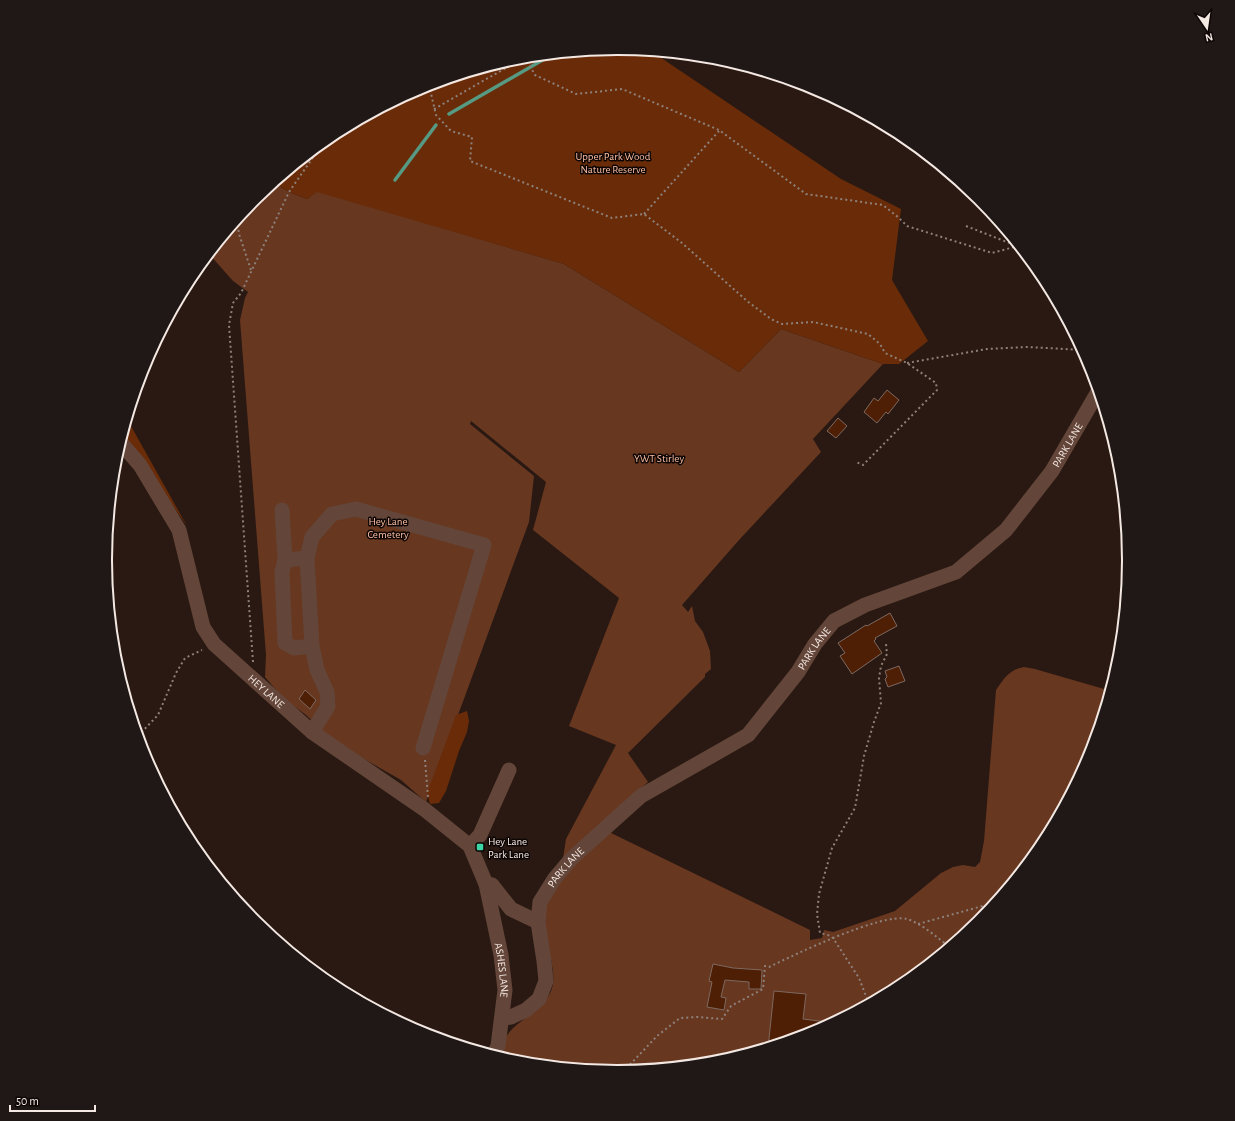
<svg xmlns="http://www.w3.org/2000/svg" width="1235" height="1121" font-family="'Alegreya Sans',sans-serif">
<rect width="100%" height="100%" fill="#291912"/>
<g fill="#673720">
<polygon points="274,183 289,192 307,199 317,191 564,264 739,372 781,329 883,364 813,439 821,452 739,540 682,605 688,612 692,606 695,621 703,632 710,651 711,669 705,674 705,677 628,753 648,782 563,858 566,839 616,745 569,726 619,598 533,530 546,482 471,421 470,424 534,476 529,522 426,802 401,780 350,751 328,736 306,715 283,698 265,677 266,655 240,320 245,298 248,292 233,281 209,254 255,198"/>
<path d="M 1024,667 L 1035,669 L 1111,691 L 1091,757 L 1043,845 L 980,923 L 902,987 L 813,1034 L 717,1063 L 617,1073 L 517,1063 L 499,1058 C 501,1052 501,1045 504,1040 C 514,1021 538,1014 549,995 C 564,971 535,931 545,903 C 556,876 587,851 607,831 L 810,930 L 810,940 L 822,938 L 824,930 L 833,932 L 895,911 L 941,873 L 953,867 L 963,865 L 975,867 L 980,862 L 984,841 L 996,690 C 1004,678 1010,669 1024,667 Z"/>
</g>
<g fill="#6a2c08">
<polygon points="618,48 651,51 841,179 901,209 892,280 928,341 899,364 883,364 781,329 739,372 564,264 317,192 307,199 289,192 274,183 333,134 422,87 518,58"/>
<polygon points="127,419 187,526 123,434"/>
<polygon points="467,711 469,721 467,732 459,751 446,791 439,803 430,804 427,793 456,715"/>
</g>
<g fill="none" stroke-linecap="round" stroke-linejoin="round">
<g stroke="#569a83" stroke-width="3.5">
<polyline points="449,114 553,54"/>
<polyline points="395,180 436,125"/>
</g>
</g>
<g fill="#4e1f05" stroke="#7d6960">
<polygon points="887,390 899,400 888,414 886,412 877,423 864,412 874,398 878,401"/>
<polygon points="838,418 847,426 836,438 827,431"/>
<polygon points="890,613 897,626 875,638 876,639 874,641 882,653 852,674 840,656 845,653 838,643 866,625 867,626"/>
<polygon points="899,666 905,681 888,687 885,679 887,677 885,671"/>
<polygon points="305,690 316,700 310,709 299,699"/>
<polygon points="713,964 733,968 762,970 761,989 749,989 749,982 725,980 721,997 726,998 724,1010 707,1007 712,982 709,981"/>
<polygon points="774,991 806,994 803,1019 835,1023 813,1034 768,1048"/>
</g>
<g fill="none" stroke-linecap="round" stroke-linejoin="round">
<g stroke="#8e807a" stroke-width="2" stroke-dasharray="2 3" stroke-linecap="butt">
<polyline points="525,57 535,75 576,94 622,89 719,130 806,194 883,205 899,218 907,226 992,253 1018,246 1020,247"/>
<polyline points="429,85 436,115 451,131 472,137 470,161 612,218 644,214 682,243 747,301 771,319 782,324 813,322 868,334 880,344 885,353 907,363 936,383 937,390 863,465 856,462"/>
<polyline points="434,109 525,57"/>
<polyline points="644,214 719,131"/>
<polyline points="237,220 239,234 251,270"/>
<polyline points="966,226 1017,246"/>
<polyline points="907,363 987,349 1028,347 1083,350"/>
<polyline points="253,662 229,325 233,303 241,293 289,192 323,143"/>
<polyline points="138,736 158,715 176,673 185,658 202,650"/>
<polyline points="425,760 428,797"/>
<polyline points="918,924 997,902"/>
<polyline points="869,1004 859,978 833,938 828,935 820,933 817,914 819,894 832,848 855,808 864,756 874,722 881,703 879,678 881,666 887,654 886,644"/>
<path d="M 623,1072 L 657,1036 L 680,1018 L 697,1017 L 722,1019 L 731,1006 L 763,989 L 765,966 L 769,967 C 794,955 883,912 907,919 C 923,924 937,938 950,947"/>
</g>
<g stroke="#634639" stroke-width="15">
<path id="s1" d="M 120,442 L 140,465 L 179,530 L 203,627 L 214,644 L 312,732 L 424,809 L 470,846 L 486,884 L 501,955 L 505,990 L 498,1046 L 493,1056"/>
<polyline points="282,510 285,560"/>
<polyline points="307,558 312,537 332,514 356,509 484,545 423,748"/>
<polyline points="312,732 328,706 327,692 317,670 312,646 307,558 285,560 282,572 285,643 294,648 312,646"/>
<polyline points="470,846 480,835 509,770"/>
<polyline points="486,884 492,885 511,909 538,922"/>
<path id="s2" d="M 502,1018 L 511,1017 L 526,1010 L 539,999 L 546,981 L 544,961 L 538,922 L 540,902 L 555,878 L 572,858 L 641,796 L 748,735 L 798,672 L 815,644 L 834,621 L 865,605 L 956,572 L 1006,530 L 1052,471 L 1099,390"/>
</g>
</g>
<rect fill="#3dd4a3" stroke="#0d0604" stroke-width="1.5" x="476" y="843" width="8" height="8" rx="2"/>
<g text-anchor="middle" stroke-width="3" stroke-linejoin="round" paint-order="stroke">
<g font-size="11" fill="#fbbfa5" stroke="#0d0604">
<text x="613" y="160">Upper Park Wood<tspan x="613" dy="13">Nature Reserve</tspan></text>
<text x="659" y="462">YWT Stirley</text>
<text x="388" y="525">Hey Lane<tspan x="388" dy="13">Cemetery</tspan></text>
</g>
<g font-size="11" fill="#f4e8e3" stroke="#0d0604">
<text dy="4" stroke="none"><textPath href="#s2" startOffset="857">PARK LANE</textPath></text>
<text dy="4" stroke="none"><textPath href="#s2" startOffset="521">PARK LANE</textPath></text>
<text dy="4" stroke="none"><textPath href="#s1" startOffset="297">HEY LANE</textPath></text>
<text dy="4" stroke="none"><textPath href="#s2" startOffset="185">PARK LANE</textPath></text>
<text dy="4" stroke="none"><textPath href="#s1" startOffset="682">ASHES LANE</textPath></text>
</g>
<g font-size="11" fill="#f4e8e3" stroke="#0d0604" text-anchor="start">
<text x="488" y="845">Hey Lane<tspan x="488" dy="13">Park Lane</tspan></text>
</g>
</g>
<path d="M0 0H1235V1121H0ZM112 560a505 505 0 1 1 1010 0a505 505 0 1 1-1010 0Z" fill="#1f1816" fill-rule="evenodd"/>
<path fill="none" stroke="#f4e8e3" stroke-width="2" d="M112 560a505 505 0 1 1 1010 0a505 505 0 1 1-1010 0Z"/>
<g transform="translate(1207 28) rotate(167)" stroke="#0d0604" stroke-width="3" paint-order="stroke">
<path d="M0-3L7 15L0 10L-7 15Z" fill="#f4e8e3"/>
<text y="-6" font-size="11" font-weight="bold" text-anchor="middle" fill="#f4e8e3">N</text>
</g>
<path d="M10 1105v6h85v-6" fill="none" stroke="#f4e8e3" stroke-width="2"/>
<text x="16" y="1105" font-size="12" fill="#f4e8e3" stroke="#0d0604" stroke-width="3" paint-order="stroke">50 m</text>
</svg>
